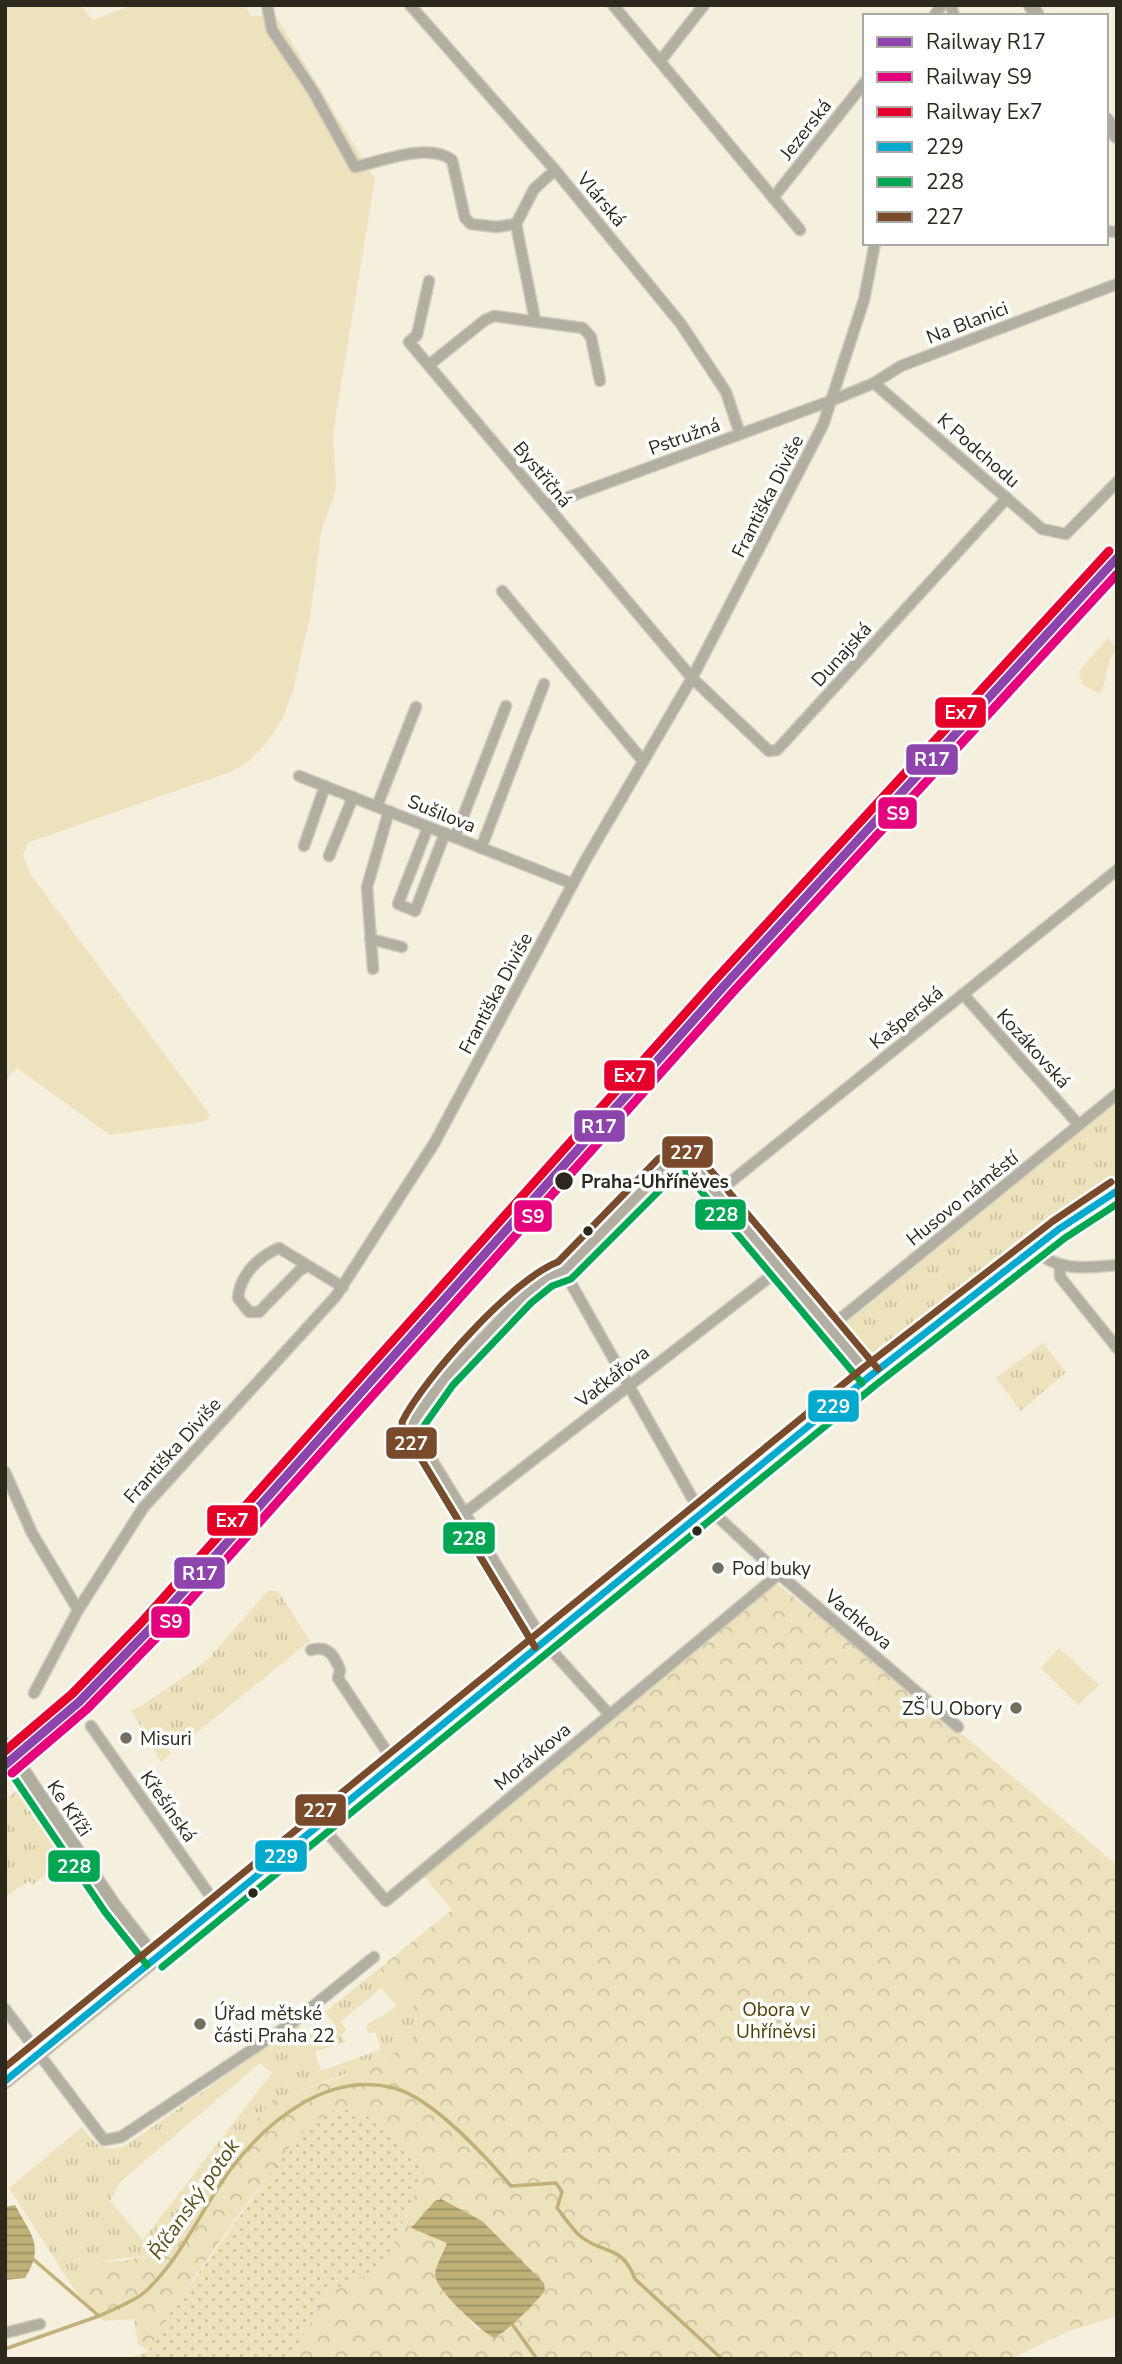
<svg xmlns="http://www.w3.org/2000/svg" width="1122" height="2364" font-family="'Nunito Sans',sans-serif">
<defs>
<pattern id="forest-crowns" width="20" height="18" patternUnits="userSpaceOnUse" patternTransform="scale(1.75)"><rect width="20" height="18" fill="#ece2bb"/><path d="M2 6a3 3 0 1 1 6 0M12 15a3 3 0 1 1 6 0" fill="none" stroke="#cbc2a0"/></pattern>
<pattern id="park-tufts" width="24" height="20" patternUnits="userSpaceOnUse" patternTransform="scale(1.75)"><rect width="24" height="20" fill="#ece2bb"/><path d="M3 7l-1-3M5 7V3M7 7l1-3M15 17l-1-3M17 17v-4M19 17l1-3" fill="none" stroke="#cbc2a0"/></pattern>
<pattern id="garden-dots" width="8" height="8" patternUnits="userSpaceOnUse" patternTransform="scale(1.75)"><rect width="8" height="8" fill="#ece2bb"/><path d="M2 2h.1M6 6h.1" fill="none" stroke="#cbc2a0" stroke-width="1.8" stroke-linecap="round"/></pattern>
<pattern id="water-rules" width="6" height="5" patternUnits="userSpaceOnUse" patternTransform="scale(1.75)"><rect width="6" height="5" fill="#c0b178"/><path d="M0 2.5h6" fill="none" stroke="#9c9062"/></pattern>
</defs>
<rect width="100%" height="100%" fill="#f5f0de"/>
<g fill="#ece2bb">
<polygon points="5,5 80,5 93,20 133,5 246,5 250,16 276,16 375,179 333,433 336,489 321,532 311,612 293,690 282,720 264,746 247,763 230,772 38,839 28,843 23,855 30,874 210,1115 206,1121 110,1135 17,1068 5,1081"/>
<path d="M 1108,638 L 1117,649 C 1105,661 1108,680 1100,694 L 1082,684 L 1079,671 Z"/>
<polygon points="1059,1648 1099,1685 1078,1705 1041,1668"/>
</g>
<path fill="url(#forest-crowns)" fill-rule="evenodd" d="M 774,1582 L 871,1657 L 1117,1865 L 1117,2316 L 1066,2332 L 1011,2359 L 290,2359 L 327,2294 L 384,2267 L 391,2139 C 376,2123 362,2107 338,2110 C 301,2114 190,2286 163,2323 L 149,2351 L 138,2344 L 134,2319 L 103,2321 L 76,2292 L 93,2262 L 123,2261 L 151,2255 L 272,2100 L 344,2076 L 417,2034 C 419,2000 403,1990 381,1967 L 452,1910 L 423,1875 ZM 432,2207 L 545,2291 L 507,2331 L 477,2329 C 468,2317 435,2288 435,2275 C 435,2266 444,2252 448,2243 L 411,2228 Z"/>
<g fill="url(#park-tufts)" fill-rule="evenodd">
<polygon points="1117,1101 1117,1185 1046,1230 874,1363 844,1325"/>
<polygon points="1043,1343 1066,1372 1021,1411 996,1378"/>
<polygon points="268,1591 278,1591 310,1641 181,1745 176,1739 166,1747 171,1753 161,1762 131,1710 140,1707 205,1662"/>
<polygon points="20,1788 66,1859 32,1885 29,1881 5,1897 5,1800"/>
<path d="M 381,1967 C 403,1990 419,2000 417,2034 L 386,2060 L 272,2100 L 151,2255 L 93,2262 L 76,2292 L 9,2188 L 82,2127 C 94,2143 103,2154 125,2146 L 298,2025 L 325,2044 L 336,2026 L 325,2012 ZM 381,1988 L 397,2006 L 366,2026 L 369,2034 L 375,2032 L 381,2049 L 321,2071 L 315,2052 L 345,2042 L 341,2035 L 347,2030 L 340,2022 ZM 260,2063 L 272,2073 L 143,2240 L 110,2201 L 119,2183 Z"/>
</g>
<polygon fill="url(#garden-dots)" points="335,2110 356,2110 374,2120 424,2171 384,2267 327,2294 290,2359 127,2359 149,2351 163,2323 293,2142 318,2119"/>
<g fill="url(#water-rules)">
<path d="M 441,2199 L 482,2221 L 544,2283 L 545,2291 C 530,2308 513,2327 494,2338 C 481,2331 434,2289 435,2274 C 436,2264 444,2252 447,2243 L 411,2228 L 435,2201 Z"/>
<path d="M 15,2205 C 31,2235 45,2246 25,2278 L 5,2280 L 5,2207 Z"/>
</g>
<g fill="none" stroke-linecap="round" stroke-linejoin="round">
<g stroke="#c0b178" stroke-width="3.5">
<path d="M 33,2259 L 99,2316 C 113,2309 134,2302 146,2291 C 183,2256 201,2209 231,2169 C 268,2120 328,2071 394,2088 C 434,2099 485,2156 511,2186 L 556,2183 L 562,2192 L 557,2208 C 564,2217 571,2227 579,2235 C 601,2255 622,2243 635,2279 L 722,2359"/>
<polyline points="512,2324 537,2359"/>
<polyline points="5,2349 99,2316"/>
</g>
<g stroke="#cfcbbd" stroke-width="13">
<g id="street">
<path d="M 267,5 L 272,30 L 313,91 L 355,167 C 382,161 429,142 452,160 L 465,218 L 471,224 L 497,227 L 516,224"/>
<polyline points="410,5 555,170 681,324 726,392 740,434"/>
<polyline points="613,5 800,230"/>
<polyline points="951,5 954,16"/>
<polyline points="934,16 942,5"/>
<polyline points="661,60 704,5"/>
<polyline points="773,198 865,82"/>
<polyline points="1106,231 1117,232"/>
<polyline points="429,281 417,335 409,342 692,678 769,751 777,750 1007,498"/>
<polyline points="535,320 516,224 534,189 555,170"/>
<polyline points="429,365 485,320 494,316 583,328 591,337 600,381"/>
<polyline points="874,383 1042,529 1066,534 1117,482"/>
<polyline points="547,505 833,400 874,383 901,366 1117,284"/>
<polyline points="502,591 643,761"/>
<polyline points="299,776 573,884"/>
<polyline points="377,806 416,707"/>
<polyline points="428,827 398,904 415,911 445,833"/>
<polyline points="455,837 506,706"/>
<polyline points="304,846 325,786"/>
<polyline points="481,848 544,684"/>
<polyline points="329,856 353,797"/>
<polyline points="370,939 402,947"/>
<polyline points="373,969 367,887 389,811"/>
<polyline points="963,994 1079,1125"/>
<polyline points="718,1192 1117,870"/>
<path d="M 1033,1248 C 1055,1272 1087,1268 1117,1265"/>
<polyline points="1060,1265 1060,1277 1117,1348"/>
<path d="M 308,1266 L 300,1270 L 259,1312 L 249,1312 L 238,1298 C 240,1275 258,1257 279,1248 L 343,1287"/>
<polyline points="564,1271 695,1503 718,1517 779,1574 958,1727"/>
<polyline points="829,1328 1117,1094"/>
<polyline points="5,1472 32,1533 78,1610"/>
<polyline points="466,1512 780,1269"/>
<path d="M 311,1650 C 328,1645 334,1655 340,1670 L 338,1678 L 395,1764"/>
<polyline points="34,1693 78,1610 143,1508 336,1296 435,1142 585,861 692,678 823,425 864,300 875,243"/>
<polyline points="609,1714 544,1642 414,1431 414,1419 445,1378 524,1295 547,1277 564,1271 665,1167 677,1160 690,1162 870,1376"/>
<polyline points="91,1726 218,1907"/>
<polyline points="320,1824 386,1901 779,1574"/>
<polyline points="5,2009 104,2140 121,2137 292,2023 374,1957"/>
<polyline points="5,2333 40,2324"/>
</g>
</g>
<g stroke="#cfcbbd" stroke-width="17">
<g id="secondary">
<polyline points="1031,5 1037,16"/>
<polyline points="1106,120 1117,136"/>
<polyline points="5,1745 114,1906 155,1959"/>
<polyline points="5,2081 870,1376 1059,1229 1117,1191"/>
</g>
</g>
<use href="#street" stroke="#b2afa2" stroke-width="10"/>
<use href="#secondary" stroke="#b1ad9e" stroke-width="14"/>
<g stroke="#fff" stroke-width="12">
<polyline id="bus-1" points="5,2081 870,1376 1059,1229 1117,1191"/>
</g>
<g stroke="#fff" stroke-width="12">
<g id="bus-2">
<polyline points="403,1429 535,1647"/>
<polyline points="421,1430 453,1385 531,1303 552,1286 571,1279 679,1171 685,1172 862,1383"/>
<polyline points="5,1764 105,1912 147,1965"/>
<polyline points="162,1967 877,1384 1065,1238 1117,1204"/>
</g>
</g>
<g stroke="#fff" stroke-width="12">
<g id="bus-3">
<path d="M 535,1647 L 403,1429 L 402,1422 C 424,1378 514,1278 558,1262 L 658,1159 L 676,1150 L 697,1154 L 878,1369"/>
<polyline points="5,2067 863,1368 1053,1221 1111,1182"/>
</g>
</g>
<use href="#bus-1" stroke="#00a9ce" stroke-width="7"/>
<use href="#bus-2" stroke="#00a651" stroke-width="7"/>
<use href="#bus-3" stroke="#7a4b2a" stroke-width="7"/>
<g stroke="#fff" stroke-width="14">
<polyline id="rail-1" points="5,1765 79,1702 148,1631 724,986 1117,558"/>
</g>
<g stroke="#fff" stroke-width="14">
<polyline id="rail-2" points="12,1773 87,1709 156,1638 732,993 1117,574"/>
</g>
<g stroke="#fff" stroke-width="14">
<polyline id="rail-3" points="5,1751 72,1694 140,1624 716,979 1109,551"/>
</g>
<use href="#rail-1" stroke="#8e44ad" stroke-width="9"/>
<use href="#rail-2" stroke="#e5007d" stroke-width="9"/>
<use href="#rail-3" stroke="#e4002b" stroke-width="9"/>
</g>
<g fill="#2c281c" stroke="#fff" stroke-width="2.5">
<circle cx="564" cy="1181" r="10"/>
<circle cx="588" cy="1231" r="6"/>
<circle cx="697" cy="1531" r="6"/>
<circle cx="253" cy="1893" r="6"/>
</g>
<g fill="#726e60" stroke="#fff" stroke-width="2.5">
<circle cx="718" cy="1568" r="7"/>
<circle cx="1016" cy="1708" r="7"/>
<circle cx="126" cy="1738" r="7"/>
<circle cx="200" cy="2024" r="7"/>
</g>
<g text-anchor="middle" stroke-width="7" stroke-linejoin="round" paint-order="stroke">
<g font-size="19" fill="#2c281c" stroke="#fff">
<text transform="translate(805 129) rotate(-52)" y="7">Jezerská</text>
<text transform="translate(602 199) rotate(50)" y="7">Vlárská</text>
<text transform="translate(967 322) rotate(-21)" y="7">Na Blanici</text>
<text transform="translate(684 436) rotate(-20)" y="7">Pstružná</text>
<text transform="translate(979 450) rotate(41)" y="7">K Podchodu</text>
<text transform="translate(543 474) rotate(50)" y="7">Bystřičná</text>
<text transform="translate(767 496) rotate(-63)" y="7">Františka Diviše</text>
<text transform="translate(841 654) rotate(-48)" y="7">Dunajská</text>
<text transform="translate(442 813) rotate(22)" y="7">Sušilova</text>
<text transform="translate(495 993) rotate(-62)" y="7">Františka Diviše</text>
<text transform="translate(906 1017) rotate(-39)" y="7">Kašperská</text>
<text transform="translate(1034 1048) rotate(48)" y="7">Kozákovská</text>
<text transform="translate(962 1198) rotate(-39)" y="7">Husovo náměstí</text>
<text transform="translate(612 1376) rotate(-38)" y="7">Vačkářova</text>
<text transform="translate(172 1450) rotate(-48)" y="7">Františka Diviše</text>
<text transform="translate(859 1619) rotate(40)" y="7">Vachkova</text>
<text transform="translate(532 1756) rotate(-40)" y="7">Morávkova</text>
<text transform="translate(169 1806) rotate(55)" y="7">Křešínská</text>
<text transform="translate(70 1808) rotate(56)" y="7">Ke Kříži</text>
</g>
<g font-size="19" font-weight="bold" fill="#2c281c" stroke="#fff" text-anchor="start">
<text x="581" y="1188">Praha-Uhříněves</text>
</g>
<g font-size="19" fill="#2c281c" stroke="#fff" text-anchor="start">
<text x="732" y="1575">Pod buky</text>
<text x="1002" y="1715" text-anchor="end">ZŠ U Obory</text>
<text x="140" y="1745">Misuri</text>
<text x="214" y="2020">Úřad mětské<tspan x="214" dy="22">části Praha 22</tspan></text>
</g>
<g font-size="19" fill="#4e4002" stroke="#fff">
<text x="776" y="2016">Obora v<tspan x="776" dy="22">Uhříněvsi</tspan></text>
</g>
<g font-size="21" font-style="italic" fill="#5d4e16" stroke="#fff">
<text transform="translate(194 2199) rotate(-55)" y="7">Říčanský potok</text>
</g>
</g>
<g stroke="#fff" stroke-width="2.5">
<rect x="934" y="696" width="53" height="33" rx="7" fill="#e4002b"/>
<rect x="905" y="743" width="54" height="33" rx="7" fill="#8e44ad"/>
<rect x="877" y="796" width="41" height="34" rx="7" fill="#e5007d"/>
<rect x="603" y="1059" width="53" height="33" rx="7" fill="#e4002b"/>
<rect x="573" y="1109" width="53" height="34" rx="7" fill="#8e44ad"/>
<rect x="661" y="1135" width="53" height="34" rx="7" fill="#7a4b2a"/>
<rect x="694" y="1198" width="53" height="33" rx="7" fill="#00a651"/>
<rect x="513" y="1199" width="40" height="34" rx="7" fill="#e5007d"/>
<rect x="807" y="1389" width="53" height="34" rx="7" fill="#00a9ce"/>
<rect x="385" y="1426" width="53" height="34" rx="7" fill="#7a4b2a"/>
<rect x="206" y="1504" width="53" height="33" rx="7" fill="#e4002b"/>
<rect x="442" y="1521" width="54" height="34" rx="7" fill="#00a651"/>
<rect x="173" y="1556" width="53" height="34" rx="7" fill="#8e44ad"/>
<rect x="150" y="1605" width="41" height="34" rx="7" fill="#e5007d"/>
<rect x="294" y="1793" width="53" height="34" rx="7" fill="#7a4b2a"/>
<rect x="254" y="1839" width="54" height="34" rx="7" fill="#00a9ce"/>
<rect x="47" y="1849" width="54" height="34" rx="7" fill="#00a651"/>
</g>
<g font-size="19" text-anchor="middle" font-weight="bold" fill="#fff">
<text x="961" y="719">Ex7</text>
<text x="932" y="766">R17</text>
<text x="898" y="820">S9</text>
<text x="630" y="1082">Ex7</text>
<text x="599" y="1133">R17</text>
<text x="687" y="1159">227</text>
<text x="721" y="1221">228</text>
<text x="533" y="1223">S9</text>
<text x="833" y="1413">229</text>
<text x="411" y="1450">227</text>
<text x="232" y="1527">Ex7</text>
<text x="469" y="1545">228</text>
<text x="200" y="1580">R17</text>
<text x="171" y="1628">S9</text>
<text x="320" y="1817">227</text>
<text x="281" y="1863">229</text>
<text x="74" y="1873">228</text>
</g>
<rect width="1122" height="2364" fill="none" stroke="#2c281c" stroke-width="14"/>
<rect x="863" y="14" width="245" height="231" fill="#ffffff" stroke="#aba9a4" stroke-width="2"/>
<rect x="877" y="37" width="35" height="10" fill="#8e44ad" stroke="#aba9a4" stroke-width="2"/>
<text x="926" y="49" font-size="21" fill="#2c281c">Railway R17</text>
<rect x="877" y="72" width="35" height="10" fill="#e5007d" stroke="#aba9a4" stroke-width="2"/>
<text x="926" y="84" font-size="21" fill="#2c281c">Railway S9</text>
<rect x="877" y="107" width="35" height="10" fill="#e4002b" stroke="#aba9a4" stroke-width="2"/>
<text x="926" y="119" font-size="21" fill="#2c281c">Railway Ex7</text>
<rect x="877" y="142" width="35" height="10" fill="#00a9ce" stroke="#aba9a4" stroke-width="2"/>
<text x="926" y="154" font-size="21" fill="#2c281c">229</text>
<rect x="877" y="177" width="35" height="10" fill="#00a651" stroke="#aba9a4" stroke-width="2"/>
<text x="926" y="189" font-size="21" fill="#2c281c">228</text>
<rect x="877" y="212" width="35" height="10" fill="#7a4b2a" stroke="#aba9a4" stroke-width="2"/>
<text x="926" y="224" font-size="21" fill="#2c281c">227</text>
</svg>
